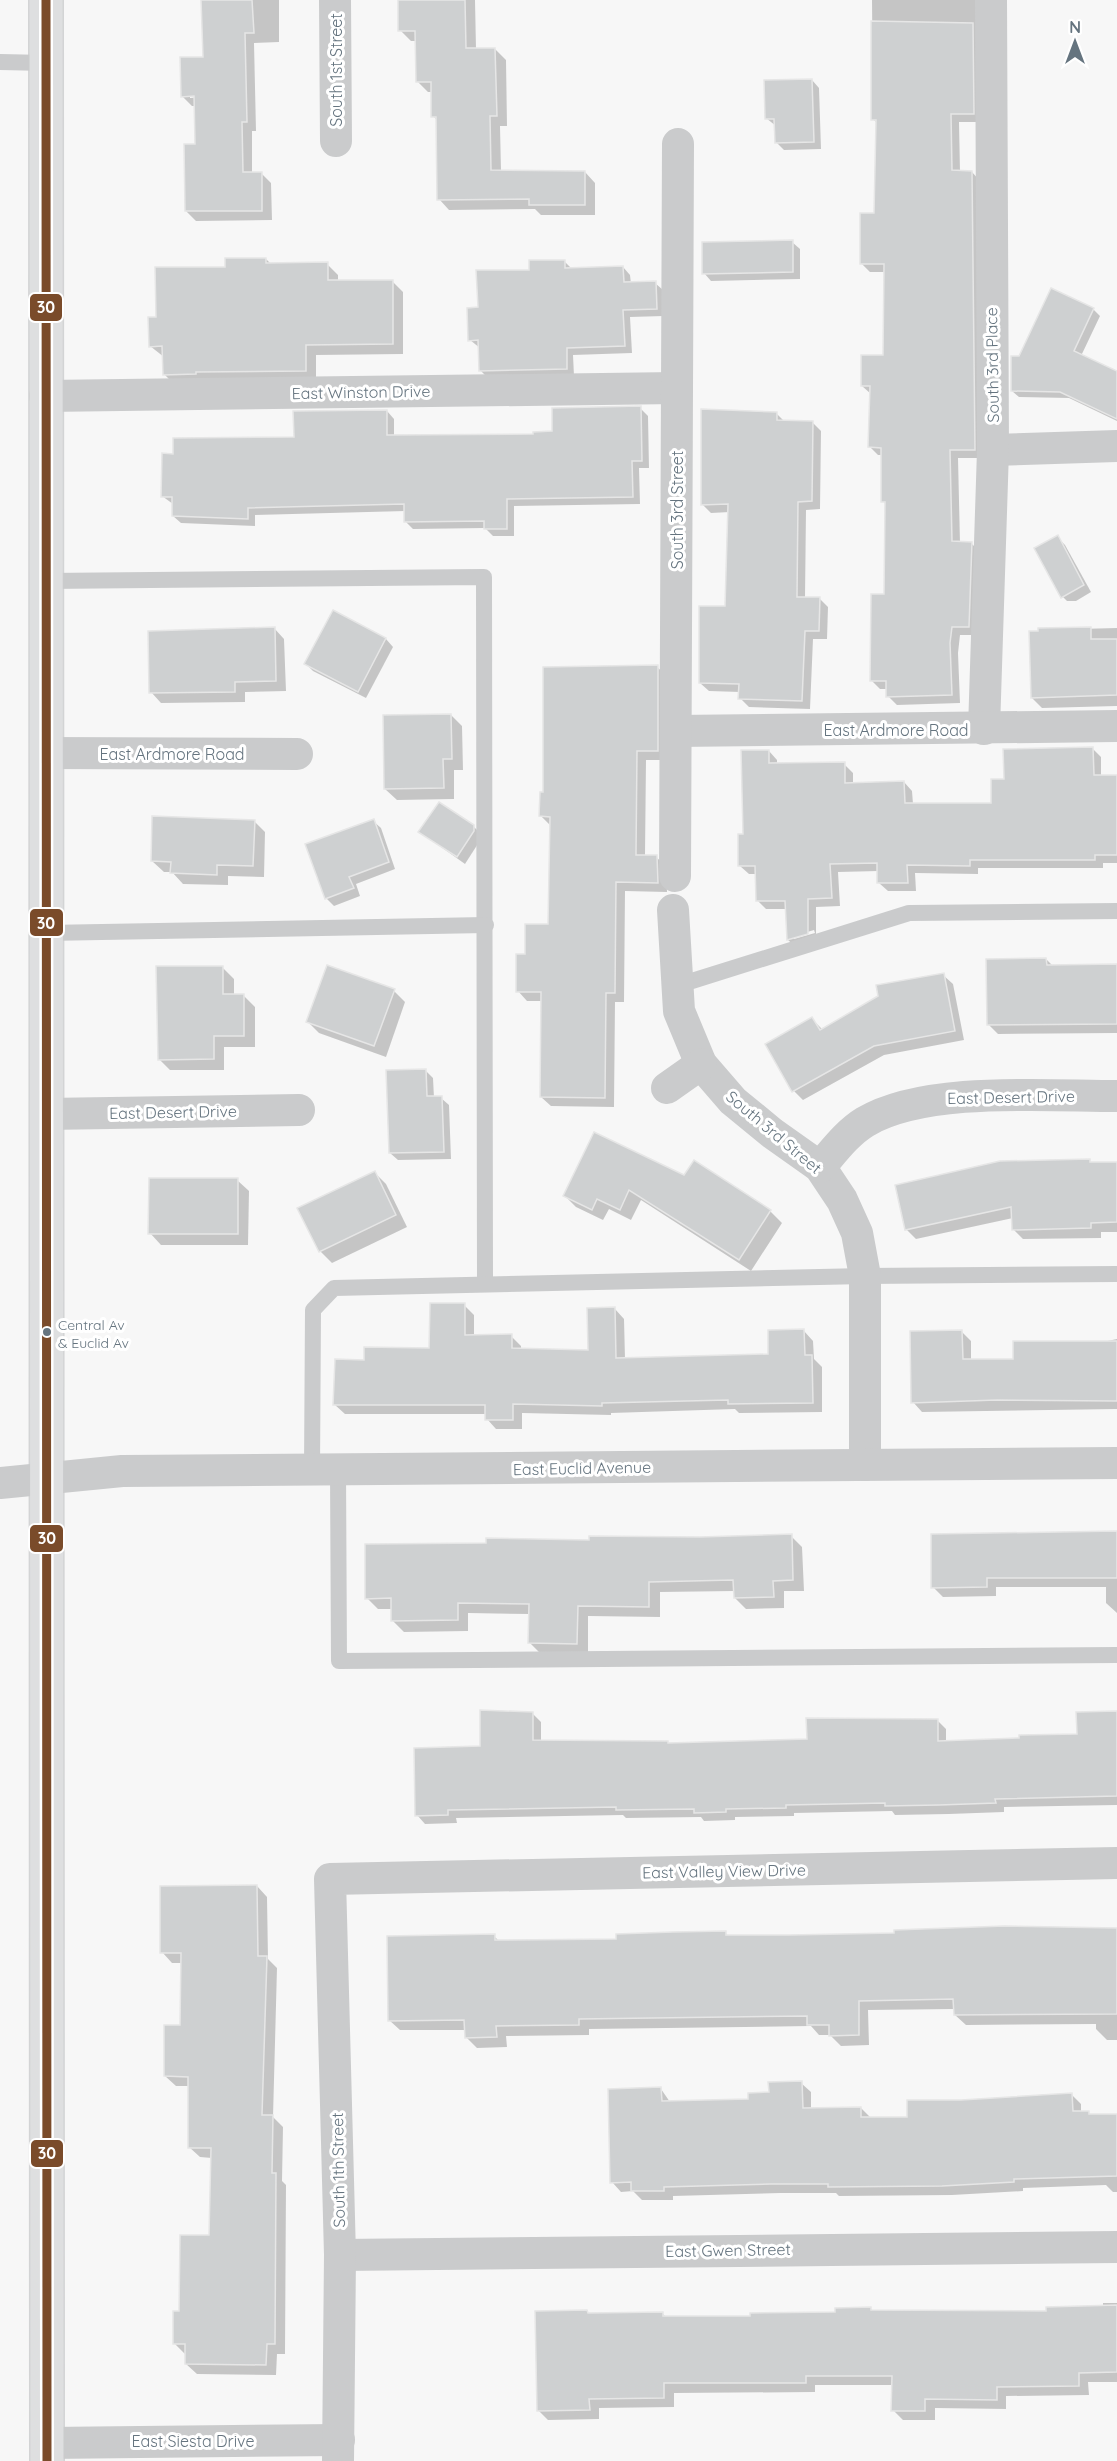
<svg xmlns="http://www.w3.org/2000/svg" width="1117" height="2461" font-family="Quicksand,sans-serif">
<rect width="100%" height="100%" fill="#f7f7f7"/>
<g fill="#0003" fill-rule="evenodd">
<path d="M 203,0 L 279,0 L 279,42 L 254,43 L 256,131 L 252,131 L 252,173 L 261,173 L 271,183 L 272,220 L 196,221 L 186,211 L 197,145 L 196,106 L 192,106 L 182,96 L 204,58 ZM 190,95 L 202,97 L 190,98 Z"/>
<polygon points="399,0 475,0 476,49 495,49 506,60 507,126 500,126 501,171 585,172 595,183 595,215 541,215 535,209 449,210 439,199 438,121 433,116 432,92 428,92 417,81 417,41 411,41 400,30"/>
<polygon points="872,0 977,0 981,122 959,122 960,172 972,172 980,181 983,458 958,458 960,543 971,543 980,552 977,635 960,635 958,653 960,703 897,705 888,696 888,689 880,689 872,681 885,596 886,505 883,501 882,455 878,455 870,447 871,394 862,386 884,357 885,272 870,272 861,263 875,215 878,124 873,119"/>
<polygon points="812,80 819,88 821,149 784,150 776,142 776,126 766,118"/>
<polygon points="792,242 800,249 800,279 711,281 704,273"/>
<polygon points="266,259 271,264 327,264 338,275 338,281 393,282 403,292 403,354 316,355 316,381 175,385 164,374 164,357 150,346 158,318 226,268"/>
<polygon points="564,261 572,269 623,267 630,275 631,284 655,283 663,290 664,316 630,317 632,353 573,355 574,376 488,378 481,371 480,348 470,340 479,309 531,271"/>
<polygon points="1093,309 1100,316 1081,356 1117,372 1117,421 1069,398 1019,397 1012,391 1020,358"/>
<polygon points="640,408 648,416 649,468 639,468 640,504 514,506 514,536 493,536 485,528 413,529 406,522 406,511 255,515 255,526 181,523 173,516 173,504 162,496 175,455 296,438 387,411 394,419 394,436 534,436"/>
<polygon points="776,413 785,422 813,423 821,431 820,509 806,510 805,598 819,598 828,607 827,639 813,639 810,709 749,707 740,698 740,692 709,691 700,683 727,608 730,512 711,513 702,504"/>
<polygon points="1057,537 1065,545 1091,592 1076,601 1067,601 1059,593"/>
<polygon points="334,612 386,639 393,647 366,698 313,671 306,664"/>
<polygon points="274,628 284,639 286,691 245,692 245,702 161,703 151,692"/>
<polygon points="1117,628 1117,706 1042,708 1032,698 1040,630"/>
<polygon points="657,667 667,676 666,760 646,760 645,856 656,857 666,866 667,892 625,891 624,1002 615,1002 614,1107 551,1106 541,1097 542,1001 527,1001 518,991 526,955 549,925 551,826 541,816 544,793"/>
<polygon points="451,715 462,726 463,770 454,770 454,799 397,800 385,789"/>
<path d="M 1092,748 L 1101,757 L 1101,776 L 1117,776 L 1117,863 L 1103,863 L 1103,868 L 978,868 L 978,874 L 915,873 L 916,891 L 888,891 L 879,883 L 879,871 L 838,872 L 840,906 L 816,907 L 816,942 L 797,948 L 788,940 L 787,909 L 766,909 L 757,900 L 756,874 L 749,874 L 740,866 L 744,836 L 769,751 L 777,760 L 777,765 L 844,764 L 853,773 L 853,784 L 904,782 L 912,791 L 913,804 L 992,805 L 1005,781 ZM 814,930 L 815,933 L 794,939 L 794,936 Z"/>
<polygon points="254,821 265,832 264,877 228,876 228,885 183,884 172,872 164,872 152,861"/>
<polygon points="373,821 381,828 395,869 356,884 360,896 334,906 326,898"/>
<polygon points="473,826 481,834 481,839 465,864 420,832"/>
<polygon points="1046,959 1053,966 1117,965 1117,1033 998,1034 989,1025"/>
<polygon points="222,967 234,979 234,995 243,995 255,1007 255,1047 224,1047 224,1070 170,1070 159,1059"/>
<polygon points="943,975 953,984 964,1040 884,1055 803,1100 794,1091 812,1019 823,1030"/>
<polygon points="394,991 405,1002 386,1057 319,1033 308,1022"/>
<polygon points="426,1071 433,1078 434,1098 441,1098 449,1105 451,1159 398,1160 390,1153"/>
<polygon points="1089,1161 1093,1164 1117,1163 1117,1232 1101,1232 1101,1238 1023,1239 1013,1229 1013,1218 916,1239 906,1229"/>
<polygon points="694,1162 770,1211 782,1223 751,1271 641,1200 631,1220 609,1209 603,1220 576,1207 565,1196 685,1177"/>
<polygon points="375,1173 386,1184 407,1227 332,1263 320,1251 299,1209"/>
<polygon points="237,1180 249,1191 248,1245 161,1245 150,1233"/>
<polygon points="464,1305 474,1315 474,1337 511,1336 521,1346 521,1350 590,1351 615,1309 624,1319 625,1359 770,1355 804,1331 813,1341 814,1359 822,1367 822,1412 739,1413 735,1409 611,1413 611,1415 522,1413 522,1429 496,1429 487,1419 487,1414 345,1414 335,1405 365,1362 431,1350"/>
<polygon points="962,1332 971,1341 971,1361 1014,1360 1117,1339 1117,1409 922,1412 913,1402"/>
<polygon points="1117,1533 1117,1613 1106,1603 1106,1587 996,1587 996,1596 943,1597 933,1587"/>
<polygon points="791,1536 802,1547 804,1591 784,1591 784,1608 746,1609 735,1598 735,1591 660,1592 660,1617 588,1616 588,1654 540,1653 529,1642 530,1614 468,1613 468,1631 404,1632 393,1621 392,1609 378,1609 367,1598 590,1541"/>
<polygon points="1117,1712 1117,1805 1004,1807 1004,1812 949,1814 895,1815 892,1811 794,1813 794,1816 735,1817 735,1820 704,1821 701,1817 626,1818 623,1815 456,1818 457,1823 425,1824 417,1815 482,1747 532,1713 541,1722 541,1742 667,1742 670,1745 808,1740 937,1720 946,1729 946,1743 1078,1736"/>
<polygon points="257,1886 267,1897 268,1959 277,1968 273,2117 283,2127 282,2181 286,2185 285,2354 277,2354 276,2375 197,2374 186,2364 185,2354 174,2343 181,2312 211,2237 212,2158 200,2157 189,2147 189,2086 176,2086 165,2076 181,2027 182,1963 172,1963 162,1952"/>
<polygon points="1117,1929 1117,2040 1107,2040 1096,2029 1096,2024 966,2025 955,2015 955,2009 868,2010 869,2045 841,2046 830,2035 819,2035 811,2026 589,2029 589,2035 506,2036 507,2047 477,2048 466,2037 466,2030 400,2030 389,2020 494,1936 500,1942 618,1941 725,1932 729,1937"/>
<polygon points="801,2083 811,2092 811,2109 861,2108 871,2118 909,2118 1038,2099 1038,2095 1071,2094 1081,2104 1081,2112 1088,2112 1091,2116 1117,2115 1117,2192 1113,2192 1106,2185 1023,2188 1023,2191 952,2195 839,2196 836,2193 781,2193 673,2196 673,2200 642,2200 633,2191 621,2192 612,2182 661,2089 670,2102 750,2100"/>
<polygon points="1103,2303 1117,2303 1117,2382 1088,2382 1089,2395 1006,2396 1006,2409 935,2408 935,2420 903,2420 893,2410 893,2385 815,2385 815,2392 674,2393 674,2407 599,2408 599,2419 548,2420 538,2410 663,2314 667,2318 752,2318 837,2313 870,2308 874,2312 1048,2313 1103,2307"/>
</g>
<g fill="#ced0d1" stroke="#e6e6e6" stroke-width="1.5">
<polygon points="201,0 252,0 254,33 245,33 247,122 242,122 243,172 262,172 262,211 185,211 184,144 195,144 194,96 181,97 180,57 203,57"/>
<polygon points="398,0 465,0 466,48 495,48 497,116 490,116 491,170 585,171 585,205 529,205 529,199 437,200 436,117 431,117 431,82 416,82 415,31 398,31"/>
<polygon points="871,21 973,23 974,114 951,114 952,170 972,171 975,450 950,450 952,541 972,542 969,627 952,627 950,643 952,695 886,697 886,681 870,681 871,594 884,594 885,502 881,502 881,448 868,447 870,386 861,386 861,355 883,355 884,264 860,264 860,213 874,213 876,120 871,120"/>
<polygon points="812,79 814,142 775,143 774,119 765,119 764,80"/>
<polygon points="793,240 793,272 702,274 702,242"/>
<polygon points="225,258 266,258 266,263 328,262 328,280 393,280 393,344 306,345 306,371 196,372 196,374 163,375 162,346 149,347 148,317 156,317 155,267 225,267"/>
<polygon points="529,260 565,260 565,268 623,266 624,282 656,281 657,309 623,310 625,346 567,348 567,369 479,371 478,340 468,341 467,308 478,307 476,270 529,270"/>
<polygon points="1051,288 1094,308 1074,351 1117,371 1117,419 1060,392 1011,391 1011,356 1019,356"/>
<polygon points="641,406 642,461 632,461 633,497 507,499 507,529 484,529 484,521 404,522 404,504 248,508 248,519 172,516 172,497 161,497 162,453 173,454 173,438 294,437 293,411 387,410 387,435 533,434 533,432 552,431 552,408"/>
<polygon points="701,409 777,412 777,420 813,421 812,501 798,502 797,597 820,597 819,631 805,631 802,701 738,699 739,684 699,683 699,606 725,606 728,504 701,505"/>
<polygon points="1058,535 1084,585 1061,598 1034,548"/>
<polygon points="333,610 386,638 358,692 304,664"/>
<polygon points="275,627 276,681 235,682 235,692 149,693 148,631"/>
<polygon points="1091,627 1091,639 1117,639 1117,695 1031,698 1029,631 1038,631 1038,628"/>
<polygon points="658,665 658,751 637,751 636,855 657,855 658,883 616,882 615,993 606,993 605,1098 540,1097 541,992 516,992 516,954 525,954 525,924 548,924 550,817 539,816 540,792 543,792 543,667"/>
<polygon points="451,714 452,759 443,759 444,788 384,789 383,715"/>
<polygon points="1093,747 1094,775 1117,775 1117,855 1095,855 1095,860 970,860 970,866 907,865 908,883 877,883 877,863 830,864 832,898 808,899 808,934 787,940 785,901 756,901 755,866 738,866 738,834 743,834 741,750 769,750 769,763 845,762 845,783 904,781 905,803 991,803 991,779 1004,779 1003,749"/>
<polygon points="439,802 474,825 474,831 457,857 418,832"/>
<polygon points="152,816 255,820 253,866 217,865 217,875 170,873 171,862 151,861"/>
<polygon points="374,819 389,862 349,877 354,888 325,899 305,844"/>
<polygon points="1046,958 1047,965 1117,964 1117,1024 987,1025 986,959"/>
<polygon points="327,965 395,989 374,1046 306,1022"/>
<polygon points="156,966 223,966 223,994 244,994 244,1036 214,1036 214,1059 158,1060"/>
<polygon points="944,973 955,1031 874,1046 792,1092 765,1044 812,1017 820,1030 878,996 876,985"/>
<polygon points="426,1069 427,1096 442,1096 444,1152 389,1153 386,1070"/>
<polygon points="594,1132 684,1175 694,1160 771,1210 739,1260 629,1190 620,1210 597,1199 592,1210 563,1196"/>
<polygon points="1090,1159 1090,1162 1117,1162 1117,1222 1091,1223 1091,1228 1012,1230 1011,1207 905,1230 895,1185 1000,1161"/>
<polygon points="375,1171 396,1215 319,1252 297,1208"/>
<polygon points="149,1178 238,1178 238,1234 148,1234"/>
<polygon points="430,1303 465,1303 465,1335 512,1334 512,1348 588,1350 587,1308 615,1307 616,1358 768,1354 768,1330 804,1329 805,1355 812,1355 813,1403 728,1404 728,1400 602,1403 602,1406 513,1404 513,1420 485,1420 485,1405 333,1405 335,1359 364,1360 364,1347 429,1348"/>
<polygon points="962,1330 963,1359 1013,1359 1013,1341 1117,1341 1117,1401 997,1400 911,1403 910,1331"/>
<polygon points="1117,1531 1117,1578 987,1578 987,1587 931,1588 931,1534"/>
<polygon points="792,1534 793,1580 773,1581 774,1597 734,1598 733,1580 649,1582 649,1607 578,1606 577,1644 528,1643 529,1604 458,1603 458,1620 391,1621 391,1598 365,1599 365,1544 486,1543 486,1538 589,1540 589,1536 700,1537"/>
<polygon points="480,1710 533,1712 533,1740 668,1741 668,1743 807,1739 806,1718 938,1719 938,1741 1019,1738 1019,1735 1077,1734 1076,1712 1117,1711 1117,1796 995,1799 996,1803 939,1805 885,1806 885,1803 786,1805 786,1808 726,1809 726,1812 694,1813 694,1809 616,1810 616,1807 448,1810 448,1815 415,1816 414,1748 480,1746"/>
<polygon points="257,1885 258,1956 267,1956 262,2115 273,2115 272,2173 276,2173 275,2344 267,2344 266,2365 185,2364 185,2344 173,2344 173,2311 179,2311 180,2235 209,2235 211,2148 188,2148 188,2077 164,2076 164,2025 180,2025 181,1953 160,1953 160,1886"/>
<polygon points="1005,1926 1117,1928 1117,2014 954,2015 953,1999 859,2001 859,2035 829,2036 829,2025 807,2025 807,2016 579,2019 579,2025 496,2026 497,2037 465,2038 464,2020 388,2021 387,1936 495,1934 495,1940 616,1939 616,1934 673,1932 726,1931 726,1935 789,1935 894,1933 894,1930"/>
<polygon points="802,2081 803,2108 861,2107 861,2117 907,2117 907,2100 961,2100 1072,2093 1073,2111 1089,2111 1089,2114 1117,2114 1117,2176 1014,2179 1014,2182 942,2186 828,2187 828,2184 770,2184 664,2187 664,2191 631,2191 631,2182 610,2183 608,2089 661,2087 662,2101 748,2099 748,2093 769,2092 768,2082"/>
<polygon points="1117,2305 1117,2372 1079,2373 1079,2386 997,2387 997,2400 925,2399 925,2411 891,2411 892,2376 806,2376 806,2383 664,2383 664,2398 589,2399 590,2410 537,2411 535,2311 587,2310 588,2313 663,2312 663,2316 750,2316 750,2313 835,2312 835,2308 871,2307 871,2310 1046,2311 1046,2307"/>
</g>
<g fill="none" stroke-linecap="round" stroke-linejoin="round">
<g stroke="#d3d4d5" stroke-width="36">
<polyline id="secondary" points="46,0 47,2461"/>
</g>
<g stroke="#cacbcc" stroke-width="16">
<polyline points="0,62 46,63"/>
<polyline points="46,581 484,577 485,1284"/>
<polyline points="46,933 486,925"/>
<polyline points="676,986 909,913 1117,911"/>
<polyline points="312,1470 313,1310 334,1288 865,1276 1117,1274"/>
<polyline points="338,1470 339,1661 1117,1655"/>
</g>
<g stroke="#cacbcc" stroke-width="32">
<polyline points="335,0 336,141"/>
<polyline points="45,396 677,388"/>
<polyline points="993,450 1117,446"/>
<polyline points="984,729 993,450 991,0"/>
<polyline points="676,731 1117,726"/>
<polyline points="46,753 297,754"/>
<polyline points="675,876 678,144"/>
<polyline points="673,910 679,1011 701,1064 733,1101 772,1133 820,1167 842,1200 857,1233 865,1276 865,1465"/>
<polyline points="667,1088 701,1064"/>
<polyline points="46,1114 299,1110"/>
<path d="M 820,1167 C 834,1151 847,1133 865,1122 C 925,1086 1047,1096 1117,1096"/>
<polyline points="0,1483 122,1471 1117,1463"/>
<polyline points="340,2255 1117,2247"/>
<polyline points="47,2443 339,2440"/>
<polyline points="338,2461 340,2255 330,1879 1117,1863"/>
</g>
<use href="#secondary" stroke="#dedfe0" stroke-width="33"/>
<g stroke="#fff" stroke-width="14">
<polyline id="bus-1" points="46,0 47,2461"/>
</g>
<use href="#bus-1" stroke="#7a4b2a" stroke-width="9"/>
</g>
<circle fill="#65747f" stroke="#fff" stroke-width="2" cx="47" cy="1332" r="5"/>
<g text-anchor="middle" stroke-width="6" stroke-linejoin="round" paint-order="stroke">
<g font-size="14" fill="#65747f" stroke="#fff" text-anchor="start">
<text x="58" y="1330">Central Av<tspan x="58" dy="18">&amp; Euclid Av</tspan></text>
</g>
<g font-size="16" fill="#65747f" stroke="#fff">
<text transform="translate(336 70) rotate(-90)" y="6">South 1st Street</text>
<text transform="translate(992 365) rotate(-91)" y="6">South 3rd Place</text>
<text transform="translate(361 392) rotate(-1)" y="6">East Winston Drive</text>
<text transform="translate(677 510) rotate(-90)" y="6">South 3rd Street</text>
<text x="896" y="736">East Ardmore Road</text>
<text x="172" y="760">East Ardmore Road</text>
<text transform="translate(1011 1097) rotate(-1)" y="6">East Desert Drive</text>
<text transform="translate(173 1112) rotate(-1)" y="6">East Desert Drive</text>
<text transform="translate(774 1132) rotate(40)" y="6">South 3rd Street</text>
<text transform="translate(582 1468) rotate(-1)" y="6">East Euclid Avenue</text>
<text transform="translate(724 1871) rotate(-1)" y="6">East Valley View Drive</text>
<text transform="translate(338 2170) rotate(-91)" y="6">South 1th Street</text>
<text transform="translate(728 2250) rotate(-1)" y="6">East Gwen Street</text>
<text x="193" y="2447">East Siesta Drive</text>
</g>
</g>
<g stroke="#fff" stroke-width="2">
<rect x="29" y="293" width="34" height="29" rx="6" fill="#7a4b2a"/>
<rect x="29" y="908" width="35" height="29" rx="6" fill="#7a4b2a"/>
<rect x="29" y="1524" width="35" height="29" rx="6" fill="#7a4b2a"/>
<rect x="30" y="2139" width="34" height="29" rx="6" fill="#7a4b2a"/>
</g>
<g font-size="16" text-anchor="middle" font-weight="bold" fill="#fff">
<text x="46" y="313">30</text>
<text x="46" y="929">30</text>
<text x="47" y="1544">30</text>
<text x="47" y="2159">30</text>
</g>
<g transform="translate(1075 42)" stroke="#ffffff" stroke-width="4.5" paint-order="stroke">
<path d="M0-4.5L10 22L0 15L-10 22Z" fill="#65747f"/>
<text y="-9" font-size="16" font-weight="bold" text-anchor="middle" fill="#65747f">N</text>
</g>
</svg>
